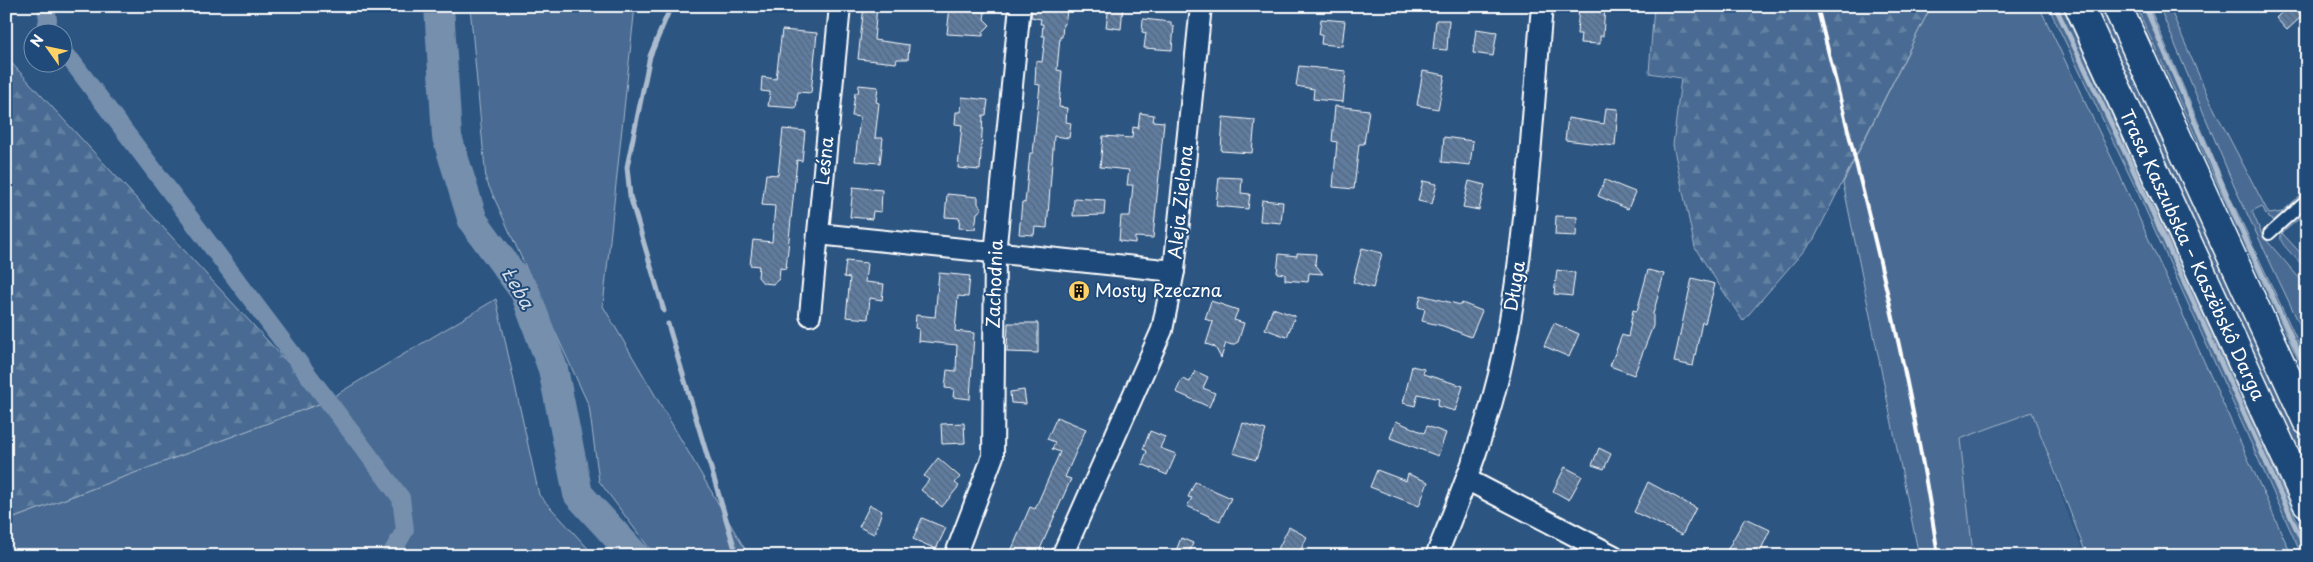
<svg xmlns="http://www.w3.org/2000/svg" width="2313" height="562" font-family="'Playpen Sans',sans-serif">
<defs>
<pattern id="forest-firs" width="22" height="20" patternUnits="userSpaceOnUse" patternTransform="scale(1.25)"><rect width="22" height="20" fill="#486b92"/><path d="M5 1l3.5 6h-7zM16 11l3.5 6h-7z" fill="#6381a2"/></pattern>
<pattern id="building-back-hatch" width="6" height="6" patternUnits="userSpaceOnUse" patternTransform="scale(1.25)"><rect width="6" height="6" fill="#5e7c9f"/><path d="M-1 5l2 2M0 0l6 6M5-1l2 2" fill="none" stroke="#56667a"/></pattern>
</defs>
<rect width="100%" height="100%" fill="#2c5582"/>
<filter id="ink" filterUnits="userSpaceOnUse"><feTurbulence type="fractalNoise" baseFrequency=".02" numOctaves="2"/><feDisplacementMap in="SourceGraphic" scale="10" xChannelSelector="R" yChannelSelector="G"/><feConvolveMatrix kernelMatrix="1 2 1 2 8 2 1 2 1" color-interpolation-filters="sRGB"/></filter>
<g filter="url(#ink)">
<polygon fill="#3b618b" points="2033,412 2067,512 2085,556 1976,556 1972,545 1960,439"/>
<g fill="#486b92" stroke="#a4b5c8">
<polygon points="470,6 635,6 603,306 749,556 655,556 599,481 589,406 486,180"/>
<polygon points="1931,6 2039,6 2117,169 2292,556 2087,556 2032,412 1960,439 1972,545 1976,556 1919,556 1843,183"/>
<polygon points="2048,6 2062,6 2307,542 2307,556 2302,556 2138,193"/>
<polygon points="2092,6 2103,6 2307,449 2307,473"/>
<polygon points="2136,6 2149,6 2230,197 2307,361 2307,379"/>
<polygon points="2159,6 2169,6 2210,101 2269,214 2282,212 2303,193 2305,195 2274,221 2268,218 2262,206 2252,211 2262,235 2307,287 2307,340 2234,186"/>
<path d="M 2307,208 L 2307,212 L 2282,233 L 2307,260 L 2307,270 C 2275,235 2269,241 2307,208 Z"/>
<polygon points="496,299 539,495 595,556 10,556 6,546 6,521 324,402"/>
</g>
<g fill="url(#forest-firs)" stroke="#a4b5c8">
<polygon points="1654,6 1931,6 1814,239 1743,321 1695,248 1673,145 1681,78 1649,73"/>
<polygon points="6,57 324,402 6,521"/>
</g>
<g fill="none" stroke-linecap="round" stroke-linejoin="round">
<g stroke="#acbcce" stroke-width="5">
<polyline points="2055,6 2131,165 2307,552"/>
<polyline points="2145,6 2237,220 2307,371"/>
<polyline points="664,311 630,196 627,167 650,56 671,6"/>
<polyline points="668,324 737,556"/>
</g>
<g stroke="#748fad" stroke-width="18">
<polyline points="45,32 48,20 46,6"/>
<polyline points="62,53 71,60 401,498 405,530 390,556"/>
</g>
<polyline stroke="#748fad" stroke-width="30" points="439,6 447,137 473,221 525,292 553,369 578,494 635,556"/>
</g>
<g fill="url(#building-back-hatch)" stroke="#fff">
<polygon points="864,6 877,6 874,40 909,45 908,59 897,59 896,63 858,59"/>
<polygon points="950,6 966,6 966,10 985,12 984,19 990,25 983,32 983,36 947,34"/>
<polygon points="1109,6 1123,6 1121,29 1106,27"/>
<polygon points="1579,6 1605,6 1603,36 1600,36 1600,44 1580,43 1581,34 1577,34"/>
<polygon points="2288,6 2292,6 2302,16 2287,30 2276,18"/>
<polygon points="1032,8 1067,11 1065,24 1063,24 1062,37 1060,37 1057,70 1062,71 1059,107 1067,108 1066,122 1071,123 1069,138 1054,136 1047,228 1035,227 1034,235 1019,234 1022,202 1025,203 1030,153 1033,153 1040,85 1035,84 1036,61 1042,62 1045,36 1042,36 1043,24 1040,24 1041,19 1031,17"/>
<polygon points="1143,19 1171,22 1171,26 1174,26 1172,50 1144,48 1146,33 1142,32"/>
<polygon points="1321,19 1345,21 1342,46 1321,44 1322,35 1319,35"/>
<polygon points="1436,20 1449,20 1447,50 1433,49"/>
<polygon points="1476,29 1497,32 1493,56 1473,53"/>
<polygon points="782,30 817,33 811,93 798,92 796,108 768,106 770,92 761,91 762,77 776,79"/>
<polygon points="1299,66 1346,71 1343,102 1313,99 1314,89 1296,86"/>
<polygon points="1423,71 1445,75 1438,109 1417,105"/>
<polygon points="859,85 878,87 876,102 879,103 875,138 883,138 880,163 855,161 860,117 852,116 855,93 858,93"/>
<polygon points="962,97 988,100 986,115 983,115 980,170 958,168 962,125 955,124 956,112 961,112"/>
<polygon points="1335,106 1369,110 1364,144 1359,144 1354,189 1333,187 1337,142 1332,141"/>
<polygon points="1606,108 1618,109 1615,146 1565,140 1568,118 1604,124"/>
<polygon points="1140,113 1154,115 1153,121 1164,122 1153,238 1135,237 1135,243 1119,241 1121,216 1130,216 1133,185 1127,185 1129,170 1100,167 1103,136 1132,138 1133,127 1138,128"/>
<polygon points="1223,117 1255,120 1252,153 1221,151"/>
<polygon points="783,129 805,131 802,161 797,160 786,269 780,268 779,279 773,284 763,283 758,277 759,266 750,265 753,240 772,242 775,206 762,205 766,174 778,175"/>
<polygon points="1444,137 1473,141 1470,165 1442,162"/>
<polygon points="1219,177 1242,178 1241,193 1250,194 1248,209 1216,206"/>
<polygon points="1605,180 1635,192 1628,209 1598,196"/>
<polygon points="1423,181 1437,184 1432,204 1418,201"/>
<polygon points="1469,181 1485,185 1479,210 1463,207"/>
<polygon points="853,187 882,190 881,212 873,211 872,219 850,217"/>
<polygon points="947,194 978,197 978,204 982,209 977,213 975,229 959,228 960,218 945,217"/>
<polygon points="1074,198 1105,200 1104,215 1073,216"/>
<polygon points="1262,200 1283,202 1281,223 1260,221"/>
<polygon points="1556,216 1577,217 1576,236 1555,235"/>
<polygon points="1362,248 1382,253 1373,288 1353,282"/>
<polygon points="1297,253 1316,254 1315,264 1323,274 1309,273 1308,282 1285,280 1285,274 1277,273 1279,254 1297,256"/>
<polygon points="846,261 867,263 865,282 884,284 882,300 870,298 868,319 846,317 850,278 844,277"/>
<polygon points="1557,270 1575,273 1572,296 1554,294"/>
<polygon points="1648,270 1664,274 1653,314 1653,326 1634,375 1610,366 1622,335 1628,337 1633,310 1637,311"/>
<polygon points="939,273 970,276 968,297 958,296 955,331 974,333 970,399 953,397 954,389 945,388 947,370 956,371 957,345 918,341 919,329 915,328 916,315 935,317"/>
<polygon points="1692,278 1715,284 1705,323 1702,322 1693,366 1674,362"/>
<polygon points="1072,284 1086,285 1085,298 1072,298"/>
<polygon points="1421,295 1461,305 1462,303 1482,311 1471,337 1443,326 1422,321 1425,309 1418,307"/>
<polygon points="1211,301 1238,310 1234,320 1244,323 1238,342 1232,345 1226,343 1221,358 1215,347 1206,344 1213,322 1205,319"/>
<polygon points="1273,308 1295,316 1287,337 1265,329"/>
<polygon points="1008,323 1038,323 1038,353 1007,352"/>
<polygon points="1554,323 1579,334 1569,357 1544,346"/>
<polygon points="1412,366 1424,369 1423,374 1463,386 1455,411 1437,406 1439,399 1418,394 1415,406 1403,403"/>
<polygon points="1195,371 1208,377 1203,388 1215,393 1209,407 1176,392 1182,379 1190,382"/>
<polygon points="1024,390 1026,404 1011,403 1010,392"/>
<polygon points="1057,417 1086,429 1065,477 1071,479 1037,556 1009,556 1030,507 1035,509 1060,452 1052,449 1055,442 1047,439"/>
<polygon points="1396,421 1424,433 1427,426 1446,433 1438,456 1390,438"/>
<polygon points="964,423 965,443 942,444 941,424"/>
<polygon points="1243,423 1266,430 1256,460 1233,453"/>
<polygon points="1150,431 1165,437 1160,448 1176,454 1167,475 1142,464 1147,451 1143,449"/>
<polygon points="1599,448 1611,454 1604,469 1592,465"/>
<polygon points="938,458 960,477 955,483 959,486 942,507 921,490 929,480 924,476"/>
<polygon points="1565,467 1582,476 1569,500 1553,491"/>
<polygon points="1377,470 1406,481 1408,474 1428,482 1419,506 1370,487"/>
<polygon points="1195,482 1231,498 1220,521 1187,506 1192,498 1188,497"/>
<polygon points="1648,482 1696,508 1682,535 1634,512"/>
<polygon points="870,505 882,511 874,534 859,527"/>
<polygon points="922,518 946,528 936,549 913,539"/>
<polygon points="1745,518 1770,530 1758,556 1724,556"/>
<polygon points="1289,527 1307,537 1298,556 1288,556 1277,551"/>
<polygon points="1181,538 1193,543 1188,556 1174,556"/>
</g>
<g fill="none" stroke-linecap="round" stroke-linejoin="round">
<g stroke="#fff" stroke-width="14">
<polyline id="service" points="2269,234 2307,200"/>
</g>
<g stroke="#fff" stroke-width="24">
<g id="minor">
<polyline points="818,234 1174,271"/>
<polyline points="810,315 840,6"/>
<polyline points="1466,479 1614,556"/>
<polyline points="955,556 993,456 995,254 1020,6"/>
<polyline points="1062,556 1162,330 1174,271 1201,6"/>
<path d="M 1436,556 C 1463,490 1490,422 1504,352 C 1527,238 1532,121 1542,6"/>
</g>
</g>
<g stroke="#fff" stroke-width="31">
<g id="motorway">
<polyline points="2079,6 2307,503"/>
<polyline points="2117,6 2307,421"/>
</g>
</g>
<use href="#service" stroke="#1f4a7a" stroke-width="10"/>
<use href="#minor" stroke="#1f4a7a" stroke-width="20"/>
<use href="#motorway" stroke="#1f4a7a" stroke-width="28"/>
<path stroke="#fff" stroke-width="4" d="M 1817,6 C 1862,188 1911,370 1938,556"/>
</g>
</g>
<defs>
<g id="building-disc" transform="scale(1.125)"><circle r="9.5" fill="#ffd166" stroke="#1f4a7a"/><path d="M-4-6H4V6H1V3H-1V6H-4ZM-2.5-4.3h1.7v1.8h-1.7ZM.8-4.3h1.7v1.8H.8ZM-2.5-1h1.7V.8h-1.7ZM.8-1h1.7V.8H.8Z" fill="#111"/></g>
</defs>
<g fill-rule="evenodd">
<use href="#building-disc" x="1079" y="291"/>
</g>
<g text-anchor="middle" stroke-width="4" stroke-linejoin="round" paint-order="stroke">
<g font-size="18" fill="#fff" stroke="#1f4a7a">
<text transform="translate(825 161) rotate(-84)" y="6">Leśna</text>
<text transform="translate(1181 202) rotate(-84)" y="6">Aleja Zielona</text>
<text transform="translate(2192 255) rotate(65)" y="6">Trasa Kaszubska – Kaszëbskô Darga</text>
<text transform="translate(995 284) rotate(-88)" y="6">Zachodnia</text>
<text transform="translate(1515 286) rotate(-81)" y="6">Długa</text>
</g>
<g font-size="18" fill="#fff" stroke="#1f4a7a" text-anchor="start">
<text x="1095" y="297">Mosty Rzeczna</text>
</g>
<g font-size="19" font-style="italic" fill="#d5dde6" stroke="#1f4a7a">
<text transform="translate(518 288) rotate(60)" y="7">Łeba</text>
</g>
</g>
<rect width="2313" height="562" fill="none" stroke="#1f4a7a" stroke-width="25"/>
<rect x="12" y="12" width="2288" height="537" fill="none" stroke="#fff" stroke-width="2" filter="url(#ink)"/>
<g transform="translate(48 48) rotate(303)"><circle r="24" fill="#1f4a7a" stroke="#7992af"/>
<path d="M0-4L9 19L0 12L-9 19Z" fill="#ffd166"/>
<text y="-8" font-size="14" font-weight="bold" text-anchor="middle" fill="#ffffff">N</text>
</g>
</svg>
